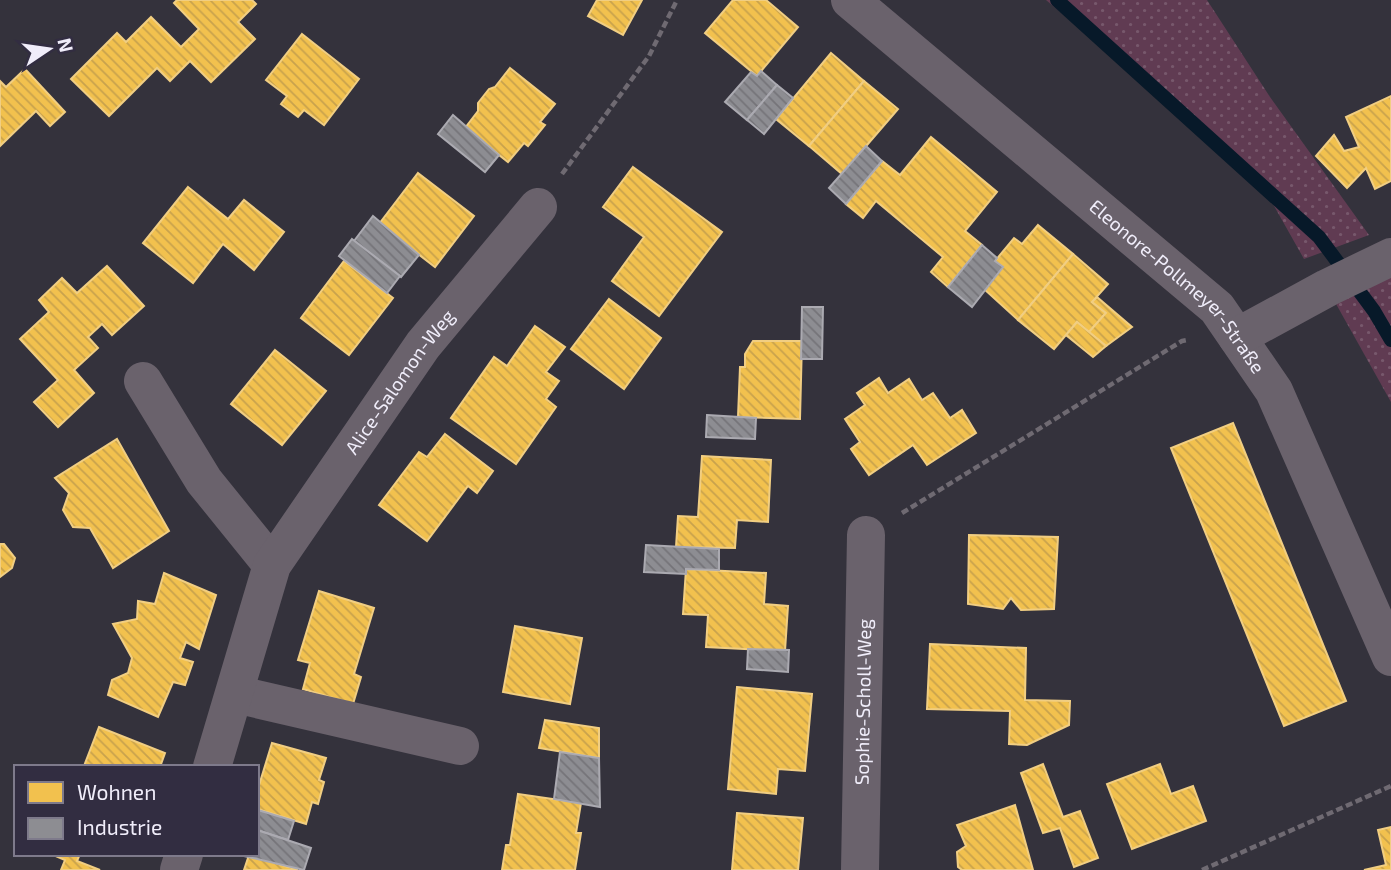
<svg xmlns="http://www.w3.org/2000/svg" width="1391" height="870" font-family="'Exo 2',sans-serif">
<defs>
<pattern id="grass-dots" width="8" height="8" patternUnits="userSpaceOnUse" patternTransform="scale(1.75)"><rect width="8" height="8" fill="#603b52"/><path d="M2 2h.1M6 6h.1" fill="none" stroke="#77586c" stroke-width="1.8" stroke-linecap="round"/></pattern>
<pattern id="homes-back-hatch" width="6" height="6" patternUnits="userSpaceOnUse" patternTransform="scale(1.75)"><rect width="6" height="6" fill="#f2c14e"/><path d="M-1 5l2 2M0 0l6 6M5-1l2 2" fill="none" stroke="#c8a24d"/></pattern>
<pattern id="industry-back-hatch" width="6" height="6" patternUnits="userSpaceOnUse" patternTransform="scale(1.75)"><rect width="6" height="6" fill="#8d8d92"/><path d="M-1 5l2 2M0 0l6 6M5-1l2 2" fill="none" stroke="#757479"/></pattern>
</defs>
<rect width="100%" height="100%" fill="#34323c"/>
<g fill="url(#grass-dots)">
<polygon points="1046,0 1207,0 1270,97 1369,235 1304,259 1260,181"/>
<polygon points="1391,268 1391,402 1331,295"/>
</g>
<g fill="url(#homes-back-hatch)" stroke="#f1ce82" stroke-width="2">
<polygon points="177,0 252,0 256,4 238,22 255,39 211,82 190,61 170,81 157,68 109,116 71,79 117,33 126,42 151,17 181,47 199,29 174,3"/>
<polygon points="597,0 642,0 623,35 588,16"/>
<polygon points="733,0 766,0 798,27 757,76 705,33"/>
<polygon points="302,34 359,79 324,125 304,110 298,117 281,104 287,96 266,80"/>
<polygon points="831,53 864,81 809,146 776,119"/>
<polygon points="510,68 555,104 540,122 545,125 528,146 524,143 508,162 465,128 478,111 478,103 489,89 495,87"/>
<polygon points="25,69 65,112 50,126 36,111 0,146 0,81 6,87"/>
<polygon points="864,81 898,109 842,174 809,146"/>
<polygon points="1391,96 1391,181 1375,189 1366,168 1347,188 1316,156 1334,135 1344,151 1359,147 1346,117"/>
<polygon points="931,137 997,192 965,231 982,245 948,287 931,272 943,257 876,201 863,218 846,204 882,161 900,175"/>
<polygon points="633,167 722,232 659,316 612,281 644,237 603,207"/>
<polygon points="418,173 474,216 435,267 379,224"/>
<polygon points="188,187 228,219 244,200 284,232 254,270 223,244 193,283 143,243"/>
<polygon points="1038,225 1073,254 1018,320 984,289 1003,267 995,261 1014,238 1022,244"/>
<polygon points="1073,254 1108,284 1092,302 1106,313 1089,332 1077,322 1054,349 1018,320"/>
<polygon points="344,261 393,298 349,355 301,318"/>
<polygon points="107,266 144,306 112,335 102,324 88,337 98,348 74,370 94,393 58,427 34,402 58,380 20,339 49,312 39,300 62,278 77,293"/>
<polygon points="1097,297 1132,327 1106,346 1089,332 1106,313 1092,302"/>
<polygon points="609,299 661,338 624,389 571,349"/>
<polygon points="1077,322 1089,332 1106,346 1093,357 1066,335"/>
<polygon points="535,326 565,347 546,372 559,381 546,399 556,407 516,464 451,418 494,357 507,366"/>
<polygon points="753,341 802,341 800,419 738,417 740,367 745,367 745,354"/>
<polygon points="275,350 326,391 282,445 231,404"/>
<polygon points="879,378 888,393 909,379 922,400 933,393 950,418 962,410 976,433 927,465 913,445 869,475 851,449 860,442 845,419 865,405 857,393"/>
<polygon points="1233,423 1346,701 1284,726 1171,448"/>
<polygon points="445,434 493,471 477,493 468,486 427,541 379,505 419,452 427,457"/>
<polygon points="117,439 169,531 113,568 90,528 73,527 63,510 69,493 55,478"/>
<polygon points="702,456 771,460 768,522 737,520 735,548 676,547 678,516 698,517"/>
<polygon points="969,535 1058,537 1054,609 1021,610 1011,598 1003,609 968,604"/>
<polygon points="0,544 4,544 15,558 12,568 0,577"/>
<polygon points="686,569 766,573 764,604 788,606 785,651 706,647 708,615 683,614"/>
<polygon points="164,573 216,595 199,649 186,642 180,658 193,662 185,685 173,682 158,717 108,695 112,680 128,673 132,658 113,624 137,619 138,601 155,604"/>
<polygon points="319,591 374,608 354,674 361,677 353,704 303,689 310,663 298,660"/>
<polygon points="515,626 582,638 570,704 503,692"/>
<polygon points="930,644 1026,648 1025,700 1070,701 1069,725 1027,745 1009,744 1010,711 927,709"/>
<polygon points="737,687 812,694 805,771 778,769 776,794 728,789"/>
<polygon points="545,720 599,728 599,758 539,748"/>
<polygon points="99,727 165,753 160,767 84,766"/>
<polygon points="272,743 326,758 319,780 324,782 318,804 312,802 306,824 257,809 257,792"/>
<polygon points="1043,764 1063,817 1080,811 1098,858 1074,867 1060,828 1043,833 1021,773"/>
<polygon points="1160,764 1171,794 1193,786 1206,821 1132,849 1107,784"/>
<polygon points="518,794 581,803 576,833 581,833 575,870 502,870 506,845 510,845"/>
<polygon points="1015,805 1033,870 962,870 958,867 957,852 966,846 957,825"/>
<polygon points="737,813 803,818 798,870 732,870"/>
<polygon points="1391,827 1391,870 1364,870 1386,865 1378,830"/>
<polygon points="51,854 80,854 77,861 100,870 61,870 65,860"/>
<polygon points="249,855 298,870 244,870"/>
</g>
<g fill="url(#industry-back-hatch)" stroke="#abaab1" stroke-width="2">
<polygon points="761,71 777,85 747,120 725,102 751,72 757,76"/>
<polygon points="777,85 793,98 764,134 747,120"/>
<polygon points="453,115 499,155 485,172 438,134"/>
<polygon points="866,146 882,161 846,204 829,188"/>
<polygon points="373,216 419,255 401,277 354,241"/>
<polygon points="352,239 400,276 387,293 339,256"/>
<polygon points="982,245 997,258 995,261 1003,267 972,307 948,287"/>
<polygon points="802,307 823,307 822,359 801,359"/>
<polygon points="707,415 756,418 755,439 706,437"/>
<polygon points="646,545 719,549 719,570 686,569 686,574 644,572"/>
<polygon points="748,649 789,650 788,672 747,669"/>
<polygon points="560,752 599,758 600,807 554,799"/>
<polygon points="258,810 294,821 288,840 257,830"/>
<polygon points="257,830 311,848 304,870 244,856 257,854"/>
</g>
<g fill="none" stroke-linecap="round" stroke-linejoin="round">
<polyline stroke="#071929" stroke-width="14" points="1057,0 1319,237 1374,311 1391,340"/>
<g stroke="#6f6a72" stroke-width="4.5" stroke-dasharray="7 3.5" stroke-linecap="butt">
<polyline points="562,174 649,56 677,0"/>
<polyline points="902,513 1182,341 1187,340"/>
<polyline points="1202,870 1391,786"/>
</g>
<g stroke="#6a626c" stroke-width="38">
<path id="s1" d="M 850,0 L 1217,308 L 1274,391 L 1391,657"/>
<polyline points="1237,337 1327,288 1391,257"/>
<polyline points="143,381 204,481 272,565"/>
<polyline points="235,694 460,746"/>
<path id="s2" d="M 212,767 L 272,565 L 423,345 L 538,207"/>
<polyline points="179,870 184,854"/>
<path id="s3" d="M 860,870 L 866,535"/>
</g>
</g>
<g text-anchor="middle" stroke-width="7" stroke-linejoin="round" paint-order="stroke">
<g font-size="19" fill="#f0edfa" stroke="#322d41">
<text dy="7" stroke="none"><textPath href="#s1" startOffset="436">Eleonore-Pollmeyer-Straße</textPath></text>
<text dy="7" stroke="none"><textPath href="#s2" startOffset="434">Alice-Salomon-Weg</textPath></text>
<text dy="7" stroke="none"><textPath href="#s3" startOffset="168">Sophie-Scholl-Weg</textPath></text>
</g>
</g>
<rect x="14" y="765" width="245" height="91" fill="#322d41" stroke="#7e7a8b" stroke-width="2"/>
<rect x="28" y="782" width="35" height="21" fill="#f2c14e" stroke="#7e7a8b" stroke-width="2"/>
<text x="77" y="800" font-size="21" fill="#f0edfa">Wohnen</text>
<rect x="28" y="818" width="35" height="21" fill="#8d8d92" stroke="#7e7a8b" stroke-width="2"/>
<text x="77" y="835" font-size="21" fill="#f0edfa">Industrie</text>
<g transform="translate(49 49) rotate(77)" stroke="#322d41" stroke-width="5" paint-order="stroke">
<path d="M0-5L12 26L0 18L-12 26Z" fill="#f0edfa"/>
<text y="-10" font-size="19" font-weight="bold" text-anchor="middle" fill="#f0edfa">N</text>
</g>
</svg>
